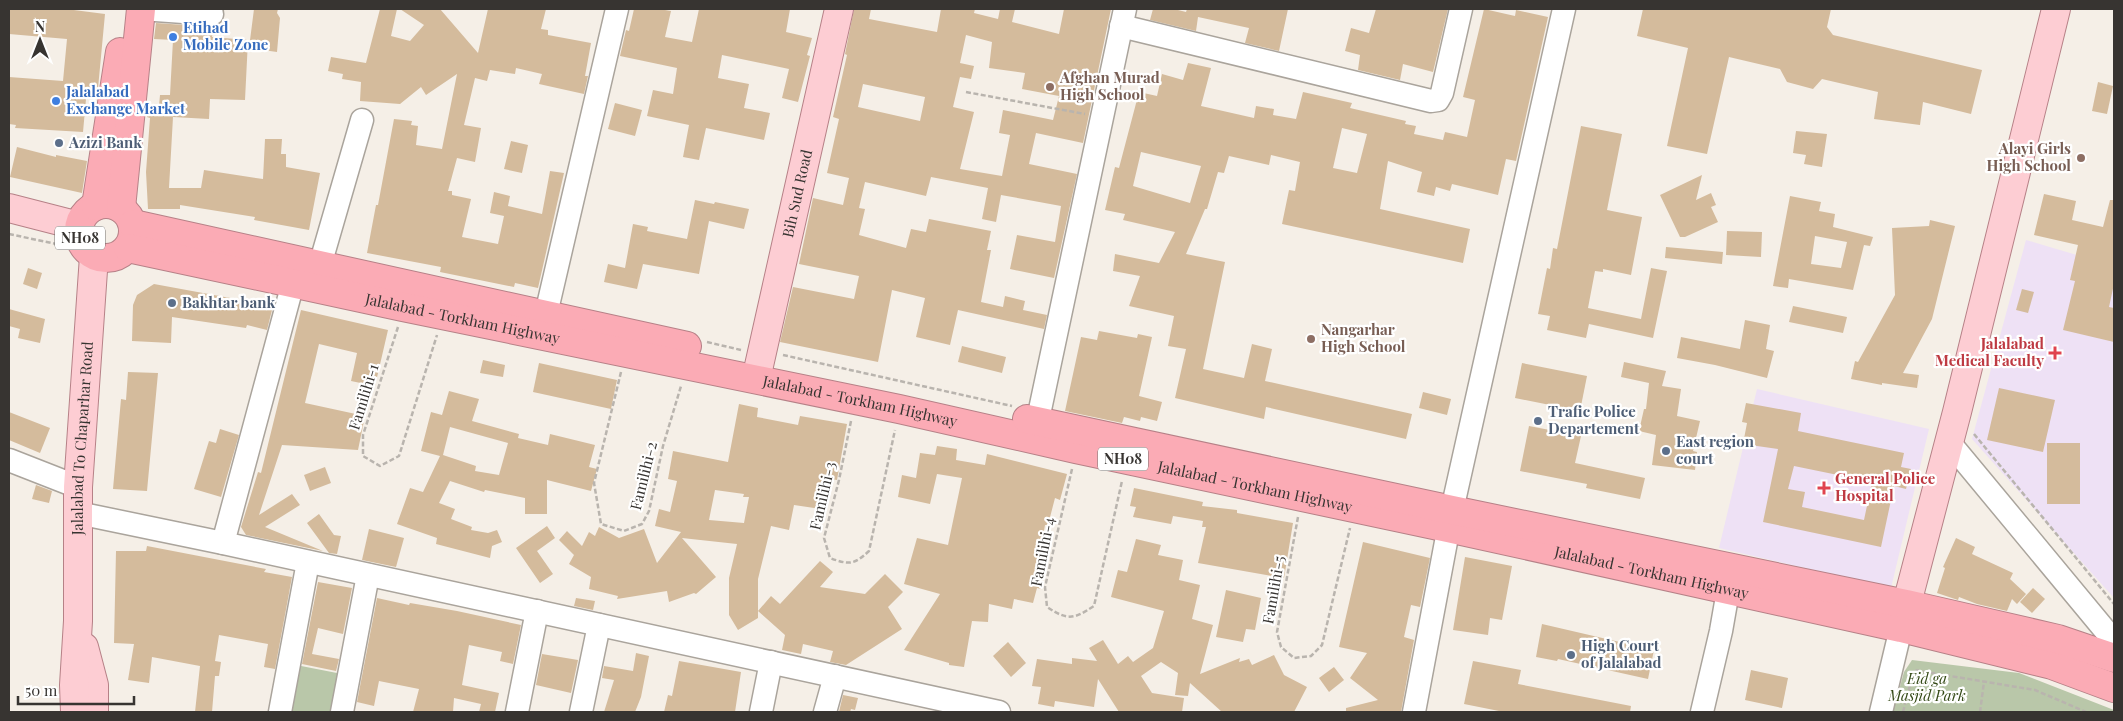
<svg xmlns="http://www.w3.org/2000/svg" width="2123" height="721" font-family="'Playfair Display',serif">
<rect width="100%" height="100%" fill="#f5efe7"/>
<g fill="#eee1f5">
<polygon points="2026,240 2114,266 2114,598 1972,439"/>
<polygon points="1757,389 1929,429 1891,588 1719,548"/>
</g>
<g fill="#b9c7a9">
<polygon points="1912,660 2019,673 2114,710 2114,712 1893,712 1904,672"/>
<polygon points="291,664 342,674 334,712 282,712"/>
</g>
<g fill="#d4bb9c" fill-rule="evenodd">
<polygon points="9,9 66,9 105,14 97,99 86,99 83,132 15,128 16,125 9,124 9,77 63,81 67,39 9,34"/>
<polygon points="254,9 278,9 277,13 280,18 277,52 249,48"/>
<polygon points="380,9 397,9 391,36 410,41 424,25 400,9 440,9 478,53 488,9 546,9 541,29 548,30 548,35 591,43 585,76 588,76 584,94 539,84 542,74 516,68 515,74 490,70 487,81 475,78 464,125 481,128 475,162 457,158 448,191 452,191 452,195 471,199 462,237 498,244 504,216 490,213 494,192 510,196 508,206 542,214 550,171 564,173 538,288 515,283 514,287 440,272 441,267 367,253 376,205 378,205 394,119 412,121 411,125 418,126 416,145 442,149 457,74 426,95 421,87 400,104 360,101 361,82 342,79 343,74 328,71 331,57 366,63"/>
<polygon points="634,9 659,9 671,11 665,37 692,42 699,9 790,9 786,32 812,38 807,55 810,56 798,102 782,98 789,69 722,55 718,78 749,84 744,108 770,113 764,140 706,128 699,160 683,157 689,125 647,116 653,90 673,94 677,68 620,56 626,30 629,31"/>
<path d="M 854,9 L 871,9 L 869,19 L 937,32 L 941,9 L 975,9 L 974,13 L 998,19 L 1000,9 L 1015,9 L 1012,22 L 1059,34 L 1064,9 L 1111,9 L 1083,143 L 1036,133 L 1029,164 L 1077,174 L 1054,278 L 1010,269 L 1017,235 L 1055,242 L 1061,206 L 1001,195 L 996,222 L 982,219 L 988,188 L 931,177 L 926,196 L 865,182 L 859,208 L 865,209 L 859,235 L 906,248 L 911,229 L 926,232 L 929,219 L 991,231 L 987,250 L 991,250 L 981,302 L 1003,307 L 1005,296 L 1025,301 L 1023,310 L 1047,315 L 1044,329 L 958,310 L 950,345 L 916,337 L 925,298 L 892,290 L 878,362 L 780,342 L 793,287 L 854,299 L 859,276 L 799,264 L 813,198 L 843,205 L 849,178 L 827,173 L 839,119 L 833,117 L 847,55 L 845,54 ZM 966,35 L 992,42 L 989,68 L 1025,73 L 1022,89 L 1059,96 L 1053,120 L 1003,110 L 999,133 L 1010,135 L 1002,176 L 960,169 L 974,112 L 953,107 L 960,77 L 971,79 L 974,66 L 960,63 ZM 863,84 L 925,97 L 920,121 L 858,107 Z"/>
<polygon points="1153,9 1174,9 1186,12 1187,9 1288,9 1279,51 1245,43 1249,28 1198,17 1196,31 1150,20"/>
<polygon points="1376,9 1448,9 1433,72 1403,64 1400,80 1358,70 1360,55 1345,51 1351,28 1369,33"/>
<path d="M 1484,9 L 1515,16 L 1516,10 L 1548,17 L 1516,161 L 1506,159 L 1498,195 L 1452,184 L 1450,191 L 1436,187 L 1434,196 L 1417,192 L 1422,172 L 1388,161 L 1380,209 L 1470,229 L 1463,263 L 1282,224 L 1289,190 L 1295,191 L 1300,162 L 1271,155 L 1269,165 L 1229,156 L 1224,173 L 1218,172 L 1207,209 L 1205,209 L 1186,254 L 1225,262 L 1203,369 L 1244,378 L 1252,344 L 1272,349 L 1265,381 L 1412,414 L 1406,439 L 1266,407 L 1264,419 L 1175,398 L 1186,349 L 1168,346 L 1174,316 L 1129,306 L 1140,276 L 1113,271 L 1115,254 L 1159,263 L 1175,232 L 1123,220 L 1125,214 L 1105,210 L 1115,167 L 1119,168 L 1139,92 L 1157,96 L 1162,74 L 1183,80 L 1188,63 L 1211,68 L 1201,106 L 1254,118 L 1256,106 L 1274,109 L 1273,115 L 1296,119 L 1303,92 L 1352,103 L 1350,108 L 1406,121 L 1405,124 L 1416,126 L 1414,134 L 1443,140 L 1445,132 L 1467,137 L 1475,100 L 1463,97 ZM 1342,128 L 1367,134 L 1357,173 L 1333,168 ZM 1141,152 L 1201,166 L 1190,203 L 1133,186 Z"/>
<polygon points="1643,9 1831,9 1827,27 1833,35 1982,70 1971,114 1923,102 1920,125 1874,119 1878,92 1822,79 1813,89 1787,82 1780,69 1729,57 1707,154 1667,146 1688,48 1637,36"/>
<polygon points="156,23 213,27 212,37 248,40 245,100 210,99 209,119 173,117 169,188 201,188 204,170 263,179 265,139 282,139 281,154 286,154 286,167 320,173 309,230 254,220 255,217 180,205 180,209 148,209 146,172 150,118 147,117 148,105 159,106 160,95 170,95 173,40 154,39"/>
<polygon points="2098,82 2113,86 2107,114 2092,111"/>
<polygon points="615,103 642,110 635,136 608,129"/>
<polygon points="1581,126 1622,134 1607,210 1642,217 1631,275 1603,269 1603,272 1595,271 1588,308 1641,319 1651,268 1667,271 1653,338 1589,324 1586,338 1547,330 1550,316 1538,314 1547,268 1550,269 1553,248 1557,249"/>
<polygon points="1796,131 1827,134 1822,167 1804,164 1806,155 1793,153"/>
<polygon points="511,141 528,145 522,173 504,169"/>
<polygon points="17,147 56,157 56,155 87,161 82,193 10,177"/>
<polygon points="1702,175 1696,200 1711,193 1716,205 1711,207 1718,222 1685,237 1680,237 1660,195"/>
<polygon points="2044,194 2076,201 2072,220 2103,227 2110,200 2114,200 2114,284 2109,307 2114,308 2114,342 2063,330 2075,281 2070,280 2078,245 2034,235"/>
<path d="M 1790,196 L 1821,202 L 1819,211 L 1835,214 L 1833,227 L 1873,237 L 1870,246 L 1864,245 L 1853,290 L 1789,279 L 1788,288 L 1773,286 ZM 1815,236 L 1847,242 L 1841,268 L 1811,264 Z"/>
<polygon points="695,200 714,204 715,202 749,209 744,229 709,221 699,274 643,264 637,289 604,282 608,264 625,268 633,224 648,227 647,231 687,239"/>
<polygon points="1930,220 1955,226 1932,319 1903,373 1919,375 1917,388 1882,383 1882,385 1851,379 1855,361 1858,362 1895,295 1892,228 1929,226"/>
<polygon points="1727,231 1762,232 1761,257 1726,255"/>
<polygon points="1666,247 1723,252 1722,264 1665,258"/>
<polygon points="28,268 42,273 37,289 23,284"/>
<polygon points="154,284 273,306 267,330 247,325 246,328 172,317 171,343 132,341 133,305 137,295"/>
<polygon points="2022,289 2034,292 2028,313 2016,310"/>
<polygon points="1793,306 1847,317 1843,333 1789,322"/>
<polygon points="9,309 45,319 40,343 18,338 20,329 9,326"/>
<polygon points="301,310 388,330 375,386 351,381 357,353 319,344 305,403 365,416 358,450 282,445 259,515 292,494 300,505 265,527 323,551 246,535 241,527 258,472 261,473"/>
<polygon points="1745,320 1770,325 1766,349 1774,351 1767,378 1715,365 1677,358 1681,337 1740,349"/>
<polygon points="1099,331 1137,338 1138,334 1152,337 1139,396 1162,402 1157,421 1141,417 1140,421 1124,417 1122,423 1065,411 1081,337 1097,340"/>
<polygon points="962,346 1006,357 1002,373 958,362"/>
<polygon points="483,360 505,365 503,377 480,373"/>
<polygon points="1624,362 1666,371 1662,386 1681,389 1677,416 1700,421 1693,451 1697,452 1695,470 1652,465 1656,435 1639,431 1644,409 1646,409 1649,383 1621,377"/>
<polygon points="539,363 617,380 611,409 533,392"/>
<polygon points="1522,363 1587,376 1580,411 1515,398"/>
<polygon points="128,372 158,373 147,491 113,489 121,399 126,400"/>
<polygon points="1999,388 2055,400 2043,452 1987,440"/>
<path d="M 449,391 L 479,399 L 472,421 L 519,434 L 518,438 L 548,445 L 550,434 L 595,445 L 589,467 L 597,469 L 591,491 L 547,480 L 547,514 L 525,514 L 525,498 L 485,490 L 484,492 L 450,481 L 439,503 L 455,509 L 451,519 L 472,527 L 471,530 L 488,533 L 497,530 L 502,542 L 492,546 L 490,558 L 436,544 L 437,538 L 397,524 L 410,488 L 423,492 L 440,456 L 421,451 L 431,412 L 442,415 ZM 450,427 L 508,443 L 499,475 L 475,471 L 476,466 L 443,455 Z"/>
<polygon points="1423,392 1451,399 1447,415 1419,408"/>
<path d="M 1746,403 L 1801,413 L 1798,431 L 1904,453 L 1901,467 L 1911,469 L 1906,489 L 1894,486 L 1881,547 L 1763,522 L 1778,449 L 1743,444 L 1747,423 L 1742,422 ZM 1794,466 L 1872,482 L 1864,520 L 1802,507 L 1805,492 L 1788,489 Z"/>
<path d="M 739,404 L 758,408 L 757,417 L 798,425 L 800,416 L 847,424 L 837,480 L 826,478 L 821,509 L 794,505 L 789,530 L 771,526 L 758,579 L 758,618 L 738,630 L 729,615 L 729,578 L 737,544 L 682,538 L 716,577 L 696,594 L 694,593 L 669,602 L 667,591 L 617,599 L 618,596 L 589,589 L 591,577 L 569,564 L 574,555 L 559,540 L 567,531 L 582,546 L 589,532 L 595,536 L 599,527 L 619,538 L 644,529 L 657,563 L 681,532 L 655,526 L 659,509 L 670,512 L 677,481 L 668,479 L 673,451 L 728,462 ZM 715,490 L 744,494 L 743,497 L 749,497 L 744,523 L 709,520 Z"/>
<polygon points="9,412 50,428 40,453 9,440"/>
<polygon points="1529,426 1581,436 1575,463 1645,478 1640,499 1586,488 1587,484 1520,471"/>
<polygon points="220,429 239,435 221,497 194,489 209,441 216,443"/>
<rect x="2047" y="443" width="33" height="61"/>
<polygon points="937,446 957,449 956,460 985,465 987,454 1067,474 1060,500 1055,498 1048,525 1045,525 1038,564 1046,566 1041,589 1037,588 1033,603 1014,599 1012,609 989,604 988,622 972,621 964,667 949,665 949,663 904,650 940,594 904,584 917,538 948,545 962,478 937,474 930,504 898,497 902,475 916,478 920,453 935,455"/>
<polygon points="325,467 331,483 310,491 304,475"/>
<polygon points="36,485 52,491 49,503 32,499"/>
<polygon points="1134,488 1203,502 1202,506 1237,510 1237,513 1293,523 1284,578 1198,563 1206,527 1202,527 1203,521 1173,516 1171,524 1133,517 1136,507 1130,506"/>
<polygon points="319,514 334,535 341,536 337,554 329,553 307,523"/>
<polygon points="547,526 555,538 537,551 553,574 540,583 516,548"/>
<polygon points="369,529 404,538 396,567 362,560"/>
<polygon points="1956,538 1975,547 1972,554 2013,573 2010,579 2026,594 2017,604 2012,599 2007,611 1977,604 1959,597 1958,600 1937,593 1945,568 1943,567"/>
<polygon points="1136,539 1161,545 1158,555 1183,560 1179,580 1200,585 1192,619 1213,625 1200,674 1240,658 1239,662 1249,659 1252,665 1274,655 1284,675 1307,687 1294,712 1222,712 1190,683 1188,696 1175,695 1178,673 1161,662 1141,676 1152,693 1184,698 1182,712 1119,712 1098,679 1094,707 1055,701 1054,707 1038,704 1041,687 1032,686 1037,659 1072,664 1072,658 1097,661 1089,648 1103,640 1118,664 1128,656 1133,662 1153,648 1164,611 1111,597 1118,570 1127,572"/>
<polygon points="1363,542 1430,558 1420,607 1411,605 1404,637 1414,640 1401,712 1346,712 1346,708 1378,700 1350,678 1367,653 1339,647"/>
<polygon points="147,546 266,569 264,572 292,577 275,669 264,667 268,644 219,635 215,661 221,662 219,676 215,676 212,712 195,712 200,666 152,657 149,683 128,680 134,644 114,643 116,551 146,551"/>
<polygon points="1465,557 1512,566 1502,620 1490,618 1488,635 1453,630"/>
<polygon points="820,561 833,572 820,587 865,594 885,574 903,592 888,607 902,629 846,665 830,662 833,651 803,644 801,654 782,650 785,635 758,611 771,596 780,604"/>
<polygon points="318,582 352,588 343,634 318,628 312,654 339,659 336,671 302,664"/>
<polygon points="2033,588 2045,599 2032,613 2020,602"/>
<polygon points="1226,590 1261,598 1255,630 1246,629 1243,642 1216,637"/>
<polygon points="377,598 409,605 410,603 457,611 521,625 513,664 500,661 502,652 469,645 462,685 499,693 495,712 479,712 481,704 454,698 453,712 413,712 419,689 379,681 374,706 357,702"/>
<polygon points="576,598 595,601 593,610 574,606"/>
<polygon points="1542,624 1654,650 1648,679 1558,659 1557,661 1536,657"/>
<polygon points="1008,642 1026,663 1011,677 993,656"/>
<polygon points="636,653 649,656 641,697 635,712 604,712 614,680 602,678 604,666 633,671"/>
<polygon points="542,654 578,660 571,693 536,685"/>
<polygon points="679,661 741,672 735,712 664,712 668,695 672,696"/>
<polygon points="1473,661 1521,670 1518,684 1631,706 1630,712 1504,712 1464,704"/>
<polygon points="1334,667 1344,680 1329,692 1319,678"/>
<polygon points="1751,670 1788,678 1782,708 1745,700"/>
<polygon points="843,695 858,698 855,710 851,709 850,712 839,712"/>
</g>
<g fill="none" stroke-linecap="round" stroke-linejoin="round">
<g stroke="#aaa49c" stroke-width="25">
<g id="minor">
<polyline points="141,9 212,14"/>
<polyline points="1121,26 1431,101 1438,100 1442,93 1461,9"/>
<polyline points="320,265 362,120"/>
<polyline points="546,314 617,9"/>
<polyline points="1034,438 1125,9"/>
<polyline points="1949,442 2114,641"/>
<polyline points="9,460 78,487"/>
<polyline points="78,513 223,543 999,712"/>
<polyline points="223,543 293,283"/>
<polyline points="280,712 308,562"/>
<polyline points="342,712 368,575"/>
<polyline points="517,712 537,611"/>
<polyline points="581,712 599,625"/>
<polyline points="761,712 771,662"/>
<polyline points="825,712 835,676"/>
<polyline points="1414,712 1452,510 1564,9"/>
<polyline points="1702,712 1721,631 1728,591"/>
<polyline points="1881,712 1901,628"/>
</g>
</g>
<g stroke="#b68187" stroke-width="30">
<g id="major">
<polyline points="9,208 79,226"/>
<path id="s1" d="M 756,379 L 839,9"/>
<polyline points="1901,626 1957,412 2056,9"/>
<polyline points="84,647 94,685 94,712"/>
<path id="s2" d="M 75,712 L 74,685 L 78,621 L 78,487 L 94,256"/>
</g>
</g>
<g stroke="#b68187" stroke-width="30">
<g id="highway">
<circle cx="106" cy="231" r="27"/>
<polyline points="96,206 120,52"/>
<polyline points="121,208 141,9"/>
<polyline points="133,224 687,346"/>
<path id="s3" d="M 128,248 L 403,307 L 899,409 L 1076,449 L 1448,528 L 1901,628 L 2052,665 L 2114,688"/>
<polyline points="1027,419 1452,510 1906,604 2058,639 2114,658"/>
</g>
</g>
<g stroke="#b9b4ae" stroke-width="2.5" stroke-dasharray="5 2.5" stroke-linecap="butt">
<polyline points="966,92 1085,114"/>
<polyline points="9,234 75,248"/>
<polyline points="398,327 363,435 363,456 380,466 399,456 437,335"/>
<polyline points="707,342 741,350"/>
<polyline points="783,355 1012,406"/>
<polyline points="621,372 594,483 601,524 624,531 642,524 649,511 663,446 681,386"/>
<path d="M 851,421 L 839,480 L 824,538 L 830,558 C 849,565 854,565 869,551 L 895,430"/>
<polyline points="1974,434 2114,604"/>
<path d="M 1072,469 L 1045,587 L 1047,607 C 1068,621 1074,619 1094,606 L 1122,481"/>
<polyline points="1298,517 1277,632 1281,647 1294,658 1311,656 1322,645 1350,528"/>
<polyline points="1903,712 1914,670 2035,690 2086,712"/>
<polyline points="1980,712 1984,682"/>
</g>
<use href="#minor" stroke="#fff" stroke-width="22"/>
<use href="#major" stroke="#fdcdd3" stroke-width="28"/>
<use href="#highway" stroke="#fbabb5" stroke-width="28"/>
</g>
<g fill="#3f7fe0" stroke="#fff" stroke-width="2">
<circle cx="173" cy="37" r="5"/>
<circle cx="56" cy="101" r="5"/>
</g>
<g fill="#8d6e63" stroke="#fff" stroke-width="2">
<circle cx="1050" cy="87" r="5"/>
<circle cx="2081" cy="158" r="5"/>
<circle cx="1311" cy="339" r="5"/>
</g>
<g fill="#5c6f8a" stroke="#fff" stroke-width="2">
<circle cx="59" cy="143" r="5"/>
<circle cx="172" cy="303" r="5"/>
<circle cx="1538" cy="421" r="5"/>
<circle cx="1666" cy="451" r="5"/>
<circle cx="1571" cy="655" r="5"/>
</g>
<g fill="#e0444e" stroke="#fff" stroke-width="2">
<path d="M2052.5 345.5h5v5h5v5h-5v5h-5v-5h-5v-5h5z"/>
<path d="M1821.5 480.5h5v5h5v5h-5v5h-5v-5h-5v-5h5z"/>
</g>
<g text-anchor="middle" stroke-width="4.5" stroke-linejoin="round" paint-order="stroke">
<g fill="#fff" stroke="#73716f" stroke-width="1">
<rect x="55" y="226.5" width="50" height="23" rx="4"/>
<rect x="1098" y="447.5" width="50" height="23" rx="4"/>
</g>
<g font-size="14" font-weight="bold" fill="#373431">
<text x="80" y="243">NH08</text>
<text x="1123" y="464">NH08</text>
</g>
<g font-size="15" font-weight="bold" fill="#366cbe" stroke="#fff" text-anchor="start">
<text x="183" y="33">Etihad<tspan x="183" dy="17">Mobile Zone</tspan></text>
<text x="66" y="97">Jalalabad<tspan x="66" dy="17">Exchange Market</tspan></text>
</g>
<g font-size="15" font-weight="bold" fill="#785e54" stroke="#fff" text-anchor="start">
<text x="1060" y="83">Afghan Murad<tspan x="1060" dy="17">High School</tspan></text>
<text x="2071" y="154" text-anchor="end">Alayi Girls<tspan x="2071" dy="17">High School</tspan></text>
<text x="1321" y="335">Nangarhar<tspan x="1321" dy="17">High School</tspan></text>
</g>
<g font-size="15" font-weight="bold" fill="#4e5e75" stroke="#fff" text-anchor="start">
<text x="69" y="148">Azizi Bank</text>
<text x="182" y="308">Bakhtar bank</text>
<text x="1548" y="417">Trafic Police<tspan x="1548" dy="17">Departement</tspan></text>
<text x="1676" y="447">East region<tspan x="1676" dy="17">court</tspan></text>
<text x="1581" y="651">High Court<tspan x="1581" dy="17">of Jalalabad</tspan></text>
</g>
<g font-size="15" fill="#373431" stroke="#fff">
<text dy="5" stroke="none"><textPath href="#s1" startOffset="190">Bih Sud Road</textPath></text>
<text dy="5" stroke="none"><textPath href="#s3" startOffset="342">Jalalabad - Torkham Highway</textPath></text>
<text transform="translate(364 397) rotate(-73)" y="5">Familihi-1</text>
<text dy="5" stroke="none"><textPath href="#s3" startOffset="748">Jalalabad - Torkham Highway</textPath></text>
<text dy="5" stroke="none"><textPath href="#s2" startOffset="274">Jalalabad To Chaparhar Road</textPath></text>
<text transform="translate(644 476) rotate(-76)" y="5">Familihi-2</text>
<text dy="5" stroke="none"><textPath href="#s3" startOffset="1152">Jalalabad - Torkham Highway</textPath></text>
<text transform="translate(823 496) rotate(-77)" y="5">Familihi-3</text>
<text transform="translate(1043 552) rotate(-79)" y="5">Familihi-4</text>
<text dy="5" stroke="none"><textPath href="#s3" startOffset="1558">Jalalabad - Torkham Highway</textPath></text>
<text transform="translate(1274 590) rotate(-80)" y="5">Familihi-5</text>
</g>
<g font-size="15" font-weight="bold" fill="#be3a42" stroke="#fff" text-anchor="end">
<text x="2044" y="349">Jalalabad<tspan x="2044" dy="17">Medical Faculty</tspan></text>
<text x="1835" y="484" text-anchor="start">General Police<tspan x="1835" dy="17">Hospital</tspan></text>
</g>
<g font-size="15" font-style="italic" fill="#354a17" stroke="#fff">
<text x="1927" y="684">Eid ga<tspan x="1927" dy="17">Masjid Park</tspan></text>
</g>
</g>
<rect width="2123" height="721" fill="none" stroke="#373431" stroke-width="20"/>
<g transform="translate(40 40)" stroke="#ffffff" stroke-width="4" paint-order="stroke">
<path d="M0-4L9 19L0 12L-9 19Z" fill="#373431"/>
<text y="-8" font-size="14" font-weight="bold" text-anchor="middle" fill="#373431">N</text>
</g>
<path d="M18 696v8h116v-8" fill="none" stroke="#373431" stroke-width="2.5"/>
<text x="25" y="696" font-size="15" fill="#373431" stroke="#ffffff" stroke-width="4" paint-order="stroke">50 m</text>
</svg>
